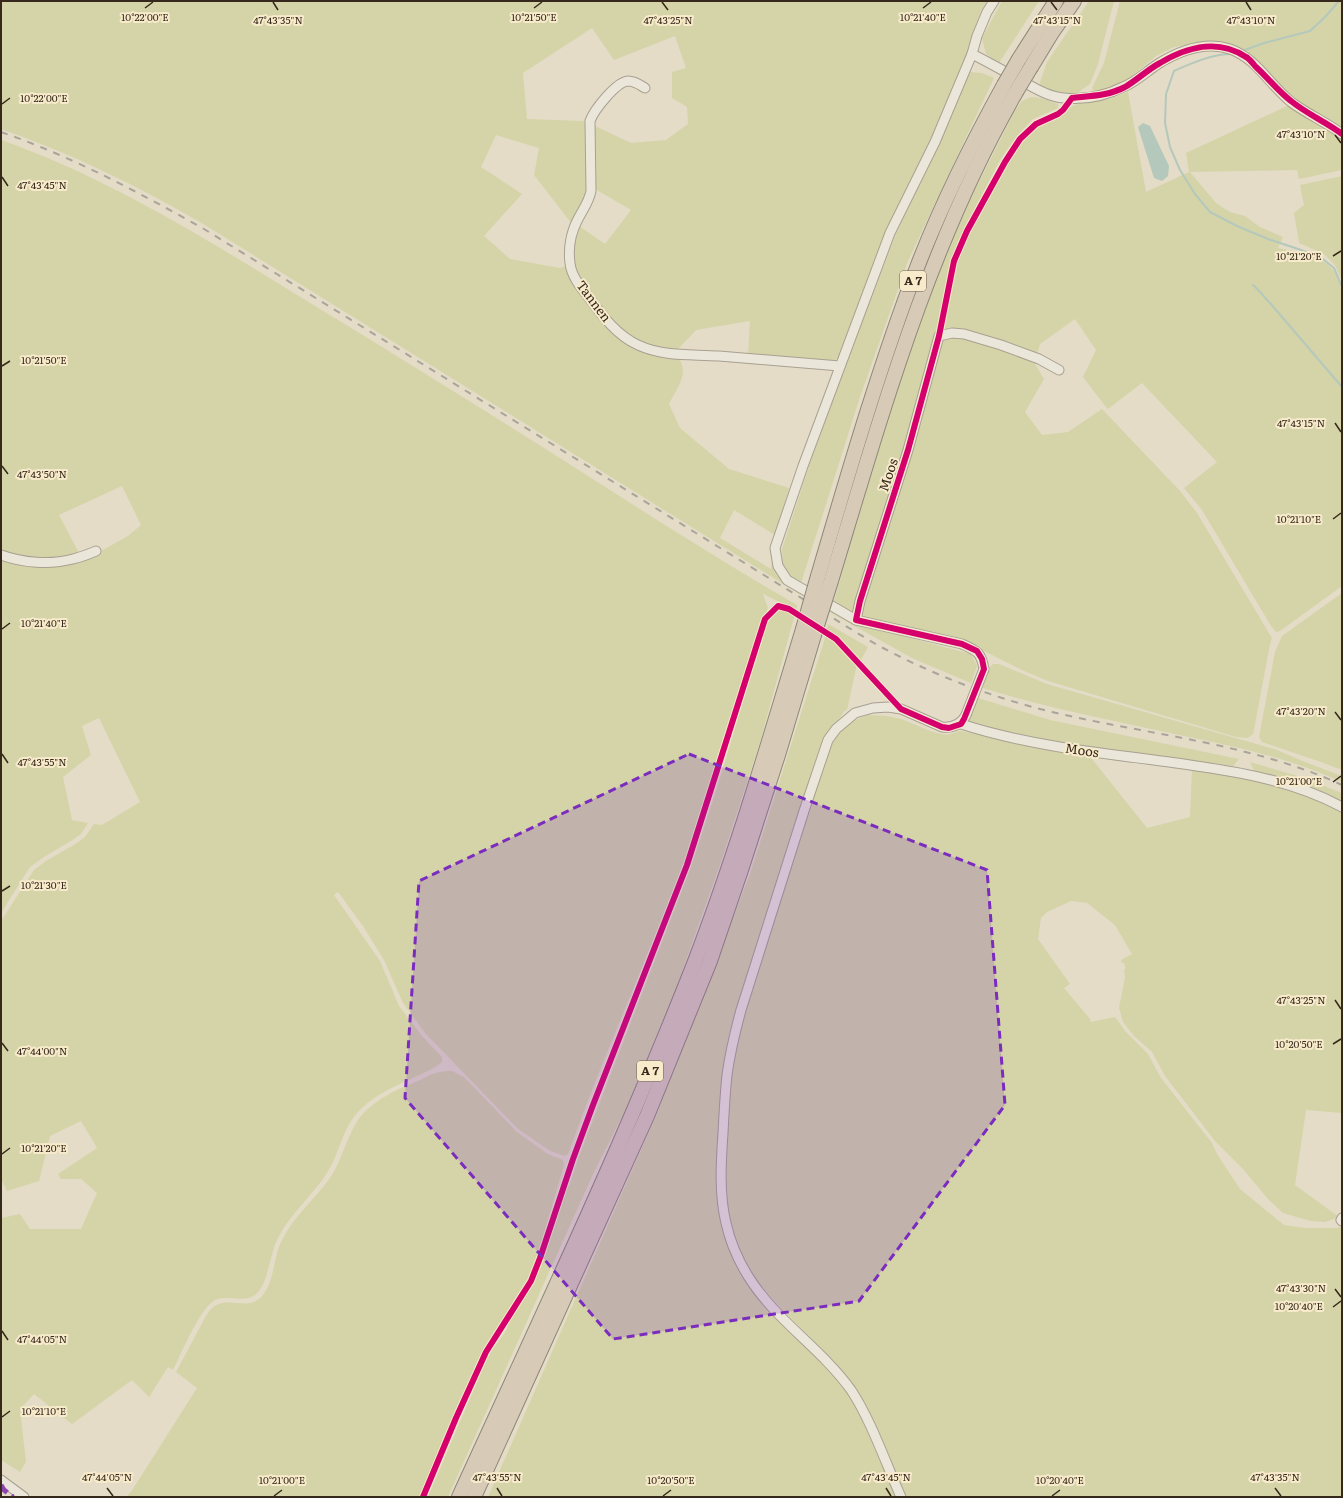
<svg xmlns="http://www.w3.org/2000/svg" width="1343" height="1498" font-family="Literata,serif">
<rect width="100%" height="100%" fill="#e4dcc7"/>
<g fill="#d4d4a8">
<path d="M 1,1 L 987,1 L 982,9 L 972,35 L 967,53 L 930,141 L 886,231 L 839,357 L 833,362 L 748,355 L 750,321 L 696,330 L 675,352 L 638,343 L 611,321 L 580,281 L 574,262 L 574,241 L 579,226 L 605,244 L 631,210 L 595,189 L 593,125 L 631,143 L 666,140 L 688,124 L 687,107 L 672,98 L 672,72 L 686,68 L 675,36 L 614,60 L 592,28 L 523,73 L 527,119 L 583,121 L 586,122 L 587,195 L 572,224 L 534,175 L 539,148 L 496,135 L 481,167 L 522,194 L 484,236 L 510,259 L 560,268 L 567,266 L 620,337 L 678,357 C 690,373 677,388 669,404 L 680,428 L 729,469 L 789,488 L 775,535 L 734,510 L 720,538 L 771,569 L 772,561 L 783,564 L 782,549 L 808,469 L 845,366 L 896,234 L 940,142 L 969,72 L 982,73 L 994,78 L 908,261 L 859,400 L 801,583 L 801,595 L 205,225 C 140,187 73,154 1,129 Z"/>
<polygon points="1002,1 1039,1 999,63 986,54 982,38"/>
<polygon points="1089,1 1114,1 1098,64 1090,84 1074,95 1059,93 1039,85 1047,62"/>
<polygon points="1120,1 1342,1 1342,130 1293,99 1250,55 1195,44 1174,47 1156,56 1122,84 1097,94 1094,92 1092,88 1104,63"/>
<path d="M 1128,92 L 1146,192 L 1189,172 L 1186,153 L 1287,106 L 1342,140 L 1342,170 L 1299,179 L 1297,170 L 1190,172 L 1216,203 L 1230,212 L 1245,216 L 1260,227 L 1283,237 L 1278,248 C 1295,251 1322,256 1333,270 C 1337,275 1339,284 1342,290 L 1342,586 L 1280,631 L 1276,632 L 1271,626 L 1202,510 L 1184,488 L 1217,462 L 1142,383 L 1108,409 L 1106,407 L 1083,377 L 1096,350 L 1075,319 L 1040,344 L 1037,355 L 946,332 L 943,329 L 956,262 L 969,231 L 1008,163 L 1023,141 L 1038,126 L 1048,120 L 1060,116 L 1072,106 L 1080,103 L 1110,99 Z"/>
<path d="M 1031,97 C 1040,97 1049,100 1058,104 L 1058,108 L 1033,119 L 1016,137 L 1000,160 L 964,229 L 951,261 L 936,336 L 905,449 L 855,610 L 852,613 L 834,601 L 889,414 L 938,271 L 972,196 L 1014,112 L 1022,101 Z"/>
<path d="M 1,140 C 115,180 217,246 320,309 C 394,354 468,400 541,446 C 626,500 710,555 797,605 L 796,610 L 763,594 L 768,608 L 759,629 C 734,708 712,788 683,865 C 646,962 603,1056 568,1154 L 565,1156 L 550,1151 L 518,1129 L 425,1033 L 403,1003 L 384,960 L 363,926 L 338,892 L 334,895 L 380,961 L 399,1006 L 422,1036 L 442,1057 L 442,1062 C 434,1069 423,1073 413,1078 C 392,1087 367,1099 353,1118 C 341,1135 338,1156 327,1173 C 312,1196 290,1214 278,1238 C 270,1253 268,1282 258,1292 C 247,1305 228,1294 215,1300 C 200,1308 181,1354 173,1370 L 168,1367 L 149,1397 L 132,1380 L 72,1424 L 34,1394 L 20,1409 L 26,1462 L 20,1472 L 1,1460 L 1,1218 L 20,1214 L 30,1229 L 81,1229 L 97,1193 L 81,1179 L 61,1179 L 58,1174 L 97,1148 L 81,1121 L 50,1136 L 39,1181 L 7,1191 L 1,1179 L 1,921 L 34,870 L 46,861 L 77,843 L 85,837 L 94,824 L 102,825 L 140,802 L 99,718 L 82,726 L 91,755 L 63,777 L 72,820 L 88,823 L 81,834 L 74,839 L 44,857 L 30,867 L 1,913 L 1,558 L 72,562 L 101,551 L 128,536 L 141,525 L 122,486 L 59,515 L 80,555 L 48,560 L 1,553 Z"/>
<polygon points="1342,176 1342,281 1335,265 1324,254 1299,243 1294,213 1304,205 1300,185"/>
<polygon points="953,335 1036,360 1035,364 1044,379 1025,412 1042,435 1068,432 1102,409 1180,491 1197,513 1272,638 1270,644 1254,730 1253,734 1248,738 1236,737 1048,681 1024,671 976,647 866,619 862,615 861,611 940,342 945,337"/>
<polygon points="1342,593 1342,770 1321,762 1262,742 1259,737 1275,652 1282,636"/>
<polygon points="780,609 795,614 760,742 720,865 676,988 626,1109 594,1172 448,1497 428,1497 489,1354 506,1331 515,1310 533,1282 543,1259 565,1182 569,1187 578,1159 691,867 718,785 767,622 773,613"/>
<polygon points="832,611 865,626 971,654 977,666 971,683 914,659 831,613"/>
<polygon points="828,624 868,647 861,660 857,664 847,710 844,711 840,718 832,726 824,739 815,762 778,880 736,1009 727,1043 723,1075 722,1223 771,1311 831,1372 848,1393 863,1422 896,1497 488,1497 656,1116 750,874 824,641"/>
<path d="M 993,664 L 999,664 L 1047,684 L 1277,750 L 1305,762 L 1342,776 L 1342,782 C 1292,759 1238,747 1184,736 C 1117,721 1049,709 983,688 L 990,667 Z"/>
<polygon points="978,698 1050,720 1239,759 1233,766 1050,741 981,728 969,722"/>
<path d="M 868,715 L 887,716 L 901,719 L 933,732 L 947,735 L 960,731 L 1088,754 L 1147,828 L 1190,817 L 1192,768 C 1243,777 1296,784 1342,809 L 1342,1113 L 1306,1110 L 1295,1185 L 1339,1217 L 1325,1222 L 1311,1221 L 1283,1213 L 1268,1199 L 1243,1169 L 1215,1141 L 1165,1076 L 1152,1052 L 1134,1036 L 1123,1022 L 1119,1008 L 1125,977 L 1124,969 L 1126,969 L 1124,963 L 1122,963 L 1121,960 L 1132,954 L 1115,925 L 1087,903 L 1071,901 L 1047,912 L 1041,918 L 1038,939 L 1070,984 L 1064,988 L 1090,1019 L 1091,1022 L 1115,1017 L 1126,1032 L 1148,1054 L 1161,1078 L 1212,1143 L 1217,1154 L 1240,1189 L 1284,1225 L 1305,1228 L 1336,1228 L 1342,1227 L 1342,1497 L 907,1497 C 891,1462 876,1420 855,1388 C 831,1351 791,1323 763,1288 C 748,1269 734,1245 729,1221 C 723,1194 725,1165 727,1137 C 728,1116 728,1094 731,1074 C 734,1053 739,1032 745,1012 L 822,767 C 834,738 837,726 868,715 Z"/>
<polygon points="1250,762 1301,777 1342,793 1342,805 1255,773"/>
<path d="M 452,1071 L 464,1077 L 517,1132 L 548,1154 L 563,1160 L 564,1165 L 537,1257 L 528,1279 L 483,1350 L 453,1417 L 420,1497 L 126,1497 L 131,1492 L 197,1388 L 176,1372 L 206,1316 C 209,1311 213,1306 219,1304 C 233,1299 250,1310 262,1296 C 275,1281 273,1257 282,1240 C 294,1216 315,1199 330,1178 C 342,1160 346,1138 358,1120 C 372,1100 398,1089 420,1080 C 426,1077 433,1073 440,1072 C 443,1071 448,1071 452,1071 Z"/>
</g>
<polygon fill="#b4c8bc" points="1143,123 1150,126 1169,166 1168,176 1162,181 1154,178 1138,127"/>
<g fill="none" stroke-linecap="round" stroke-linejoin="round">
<g stroke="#b4c8bc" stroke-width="2">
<polyline points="1242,51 1264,43 1310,31 1325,17 1339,1"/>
<path d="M 1232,54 C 1212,54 1192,63 1174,71 L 1166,94 L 1165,123 L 1170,147 L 1180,170 L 1195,194 L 1210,212 L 1237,226 L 1268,239 L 1319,256 L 1334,268 L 1342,287"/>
<path d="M 1253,285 C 1260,291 1264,297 1270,303 L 1342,387"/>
</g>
<g stroke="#a8a091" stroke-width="11">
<g id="minor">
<path d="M 972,54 C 988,62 1004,71 1020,80 C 1033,87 1048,97 1064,98 C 1084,100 1105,96 1123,87 C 1136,82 1147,71 1158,64 C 1179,51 1205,41 1230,49 C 1256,58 1270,85 1291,102 C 1307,114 1326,122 1342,134"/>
<path d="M 645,88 C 640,85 635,81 628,81 C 616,82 594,110 590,121 L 591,191 C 589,202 582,211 577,221 C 571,233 568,249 570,263 C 571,276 582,289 590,299 C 603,317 618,336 638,345 C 664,357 691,354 719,356 C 759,359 800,363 840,366"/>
<path d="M 1,555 C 23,563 50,565 73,559 C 81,557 89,554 96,551"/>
<polyline points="856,620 860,601 908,450 939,336 952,333 964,334 1001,345 1039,359 1059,370"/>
<path d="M 984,669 C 981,652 977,651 962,644 L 856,620 L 787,580 L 778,566 L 775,548 L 803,466 L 890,233 L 935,142 L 972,54 L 977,36 L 987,12 L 994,1"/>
<path d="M 961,724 C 1023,744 1090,752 1154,760 C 1218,769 1285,776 1342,807"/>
<polyline points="1342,1218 1341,1220 1342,1221"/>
<polyline points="1,1480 24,1497"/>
<path d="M 901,1497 C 886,1464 871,1420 851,1390 C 821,1348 775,1320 748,1276 C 738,1260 730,1241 726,1223 C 719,1194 721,1162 723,1133 C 724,1113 725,1094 727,1075 C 730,1053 735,1032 741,1010 L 804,811 L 828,740 L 836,729 L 855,713 L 873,708 L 888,707 L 901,709 L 942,727 C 953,728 961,725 966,715"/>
</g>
</g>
<g stroke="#8e8678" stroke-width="16">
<g id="highway">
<polyline points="1019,59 1056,1"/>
<polyline points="1031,67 1051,34 1074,1"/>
<path d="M 818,576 C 849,471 879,367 918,265 C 942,203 972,143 1004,85"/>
<path d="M 831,581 C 882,413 928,245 1016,92"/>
<path d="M 459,1497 C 540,1320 623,1145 694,964 C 736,855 769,741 803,629"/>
<polyline points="474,1497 647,1116 710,961 741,870 778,755 814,635"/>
</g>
</g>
<use href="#minor" stroke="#ebe6da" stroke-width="9"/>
<use href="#highway" stroke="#d7cbb8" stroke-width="14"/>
<path stroke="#aaa59a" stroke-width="2" stroke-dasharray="7 7" stroke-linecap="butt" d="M 1,132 C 73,157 138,192 204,229 L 793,593 C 823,611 852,631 883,648 C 936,676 994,698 1052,712 C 1149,735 1251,743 1342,785"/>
<g stroke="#a8a091" stroke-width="11" stroke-linecap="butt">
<polyline id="minor-bridge" points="966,715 984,669"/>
</g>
<g stroke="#8e8678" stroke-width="16" stroke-linecap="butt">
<g id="highway-bridge">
<polyline points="1004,85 1019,59"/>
<polyline points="1016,92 1031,67"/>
<polyline points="803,629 818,576"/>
<polyline points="814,635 831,581"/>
</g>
</g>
<use href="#minor-bridge" stroke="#ebe6da" stroke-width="9"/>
<use href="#highway-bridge" stroke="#d7cbb8" stroke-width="14"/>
<polyline stroke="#8e44ad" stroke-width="5" stroke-dasharray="10 5" stroke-linecap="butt" points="1,1485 4,1490 13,1497"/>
<g stroke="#f7ebcb" stroke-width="8">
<path id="cycleway" d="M 423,1497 L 456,1418 L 486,1352 L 531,1281 L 540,1258 L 573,1159 L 593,1105 L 687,865 L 765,619 L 778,606 L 789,609 L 836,639 L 901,709 L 942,727 L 949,728 L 961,724 L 964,719 L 984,669 L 982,659 L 977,651 L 962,644 L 856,620 L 860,601 L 908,450 L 939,336 L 954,261 L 967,231 L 1005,162 L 1020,139 L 1036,124 L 1058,114 L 1063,110 L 1072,98 C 1090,96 1108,96 1125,87 C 1137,80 1147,70 1160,63 C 1187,47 1217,38 1246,57 C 1250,59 1253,64 1256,67 C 1268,78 1279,92 1291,101 C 1307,114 1326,122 1342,134"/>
</g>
<use href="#cycleway" stroke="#d6006c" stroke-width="6"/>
</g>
<path fill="#7b2cbf" fill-opacity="0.2" stroke="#7b2cbf" stroke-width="3" stroke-dasharray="8 5" stroke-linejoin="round" d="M 689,754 L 987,870 L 1005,1105 L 859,1301 L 613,1339 L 405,1098 L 419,881 Z"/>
<path fill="none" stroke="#36281a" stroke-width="1.5" d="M 273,2 L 278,10M 662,2 L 668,10M 1051,2 L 1057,10M 1246,2 L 1251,10M 145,8 L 153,2M 534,8 L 542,2M 923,8 L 931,2M 2,104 L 10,98M 1335,135 L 1341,143M 2,177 L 8,186M 1333,256 L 1341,251M 2,366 L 10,361M 1335,423 L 1341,432M 2,466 L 8,474M 1333,519 L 1341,513M 2,629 L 10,623M 1335,712 L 1341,720M 2,754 L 8,763M 1333,782 L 1341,776M 2,891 L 10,886M 1335,1000 L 1341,1009M 2,1043 L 8,1051M 1333,1044 L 1341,1039M 2,1154 L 10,1148M 1335,1289 L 1341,1297M 1333,1307 L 1341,1301M 2,1331 L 8,1340M 2,1417 L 10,1411M 107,1488 L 113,1496M 497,1488 L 502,1496M 886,1488 L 891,1496M 1275,1488 L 1281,1496M 274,1496 L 282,1490M 663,1496 L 671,1490M 1052,1496 L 1060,1490"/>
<g text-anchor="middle" stroke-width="4" stroke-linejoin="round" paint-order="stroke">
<g fill="#f7ebcb" stroke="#70624f" stroke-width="1">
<rect x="900" y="271" width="26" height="20" rx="3"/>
<rect x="637" y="1061" width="26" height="20" rx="3"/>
</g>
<g font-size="12" font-weight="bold" fill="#36281a">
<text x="913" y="285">A 7</text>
<text x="650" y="1075">A 7</text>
</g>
<g font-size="13" fill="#36281a" stroke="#f7ebcb">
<text transform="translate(594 301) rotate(53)" y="5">Tannen</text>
<text transform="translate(888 475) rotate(-72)" y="5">Moos</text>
<text transform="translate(1082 750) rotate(8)" y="5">Moos</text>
</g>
</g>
<g font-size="10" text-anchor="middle" fill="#36281a" stroke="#f7ebcb" stroke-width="4" stroke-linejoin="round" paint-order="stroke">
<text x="145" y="21">10°22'00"E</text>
<text x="534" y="21">10°21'50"E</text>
<text x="923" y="21">10°21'40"E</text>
<text x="278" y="24">47°43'35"N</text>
<text x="668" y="24">47°43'25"N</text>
<text x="1057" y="24">47°43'15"N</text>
<text x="1251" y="24">47°43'10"N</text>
<text x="44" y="102">10°22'00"E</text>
<text x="1301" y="138">47°43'10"N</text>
<text x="42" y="189">47°43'45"N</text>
<text x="1299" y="260">10°21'20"E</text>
<text x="44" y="364">10°21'50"E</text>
<text x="1301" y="427">47°43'15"N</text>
<text x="42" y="478">47°43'50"N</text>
<text x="1299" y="523">10°21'10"E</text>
<text x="44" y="627">10°21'40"E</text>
<text x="1301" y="715">47°43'20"N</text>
<text x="42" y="766">47°43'55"N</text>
<text x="1299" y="785">10°21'00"E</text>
<text x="44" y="889">10°21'30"E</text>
<text x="1301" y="1004">47°43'25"N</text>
<text x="1299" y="1048">10°20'50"E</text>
<text x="42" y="1055">47°44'00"N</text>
<text x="44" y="1152">10°21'20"E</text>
<text x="1301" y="1292">47°43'30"N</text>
<text x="1299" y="1310">10°20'40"E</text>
<text x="42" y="1343">47°44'05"N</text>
<text x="44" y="1415">10°21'10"E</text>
<text x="107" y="1481">47°44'05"N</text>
<text x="497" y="1481">47°43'55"N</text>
<text x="886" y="1481">47°43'45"N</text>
<text x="1275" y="1481">47°43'35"N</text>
<text x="282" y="1484">10°21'00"E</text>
<text x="671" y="1484">10°20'50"E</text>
<text x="1060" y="1484">10°20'40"E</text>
</g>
<rect width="1343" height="1498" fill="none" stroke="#36281a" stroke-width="4"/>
</svg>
